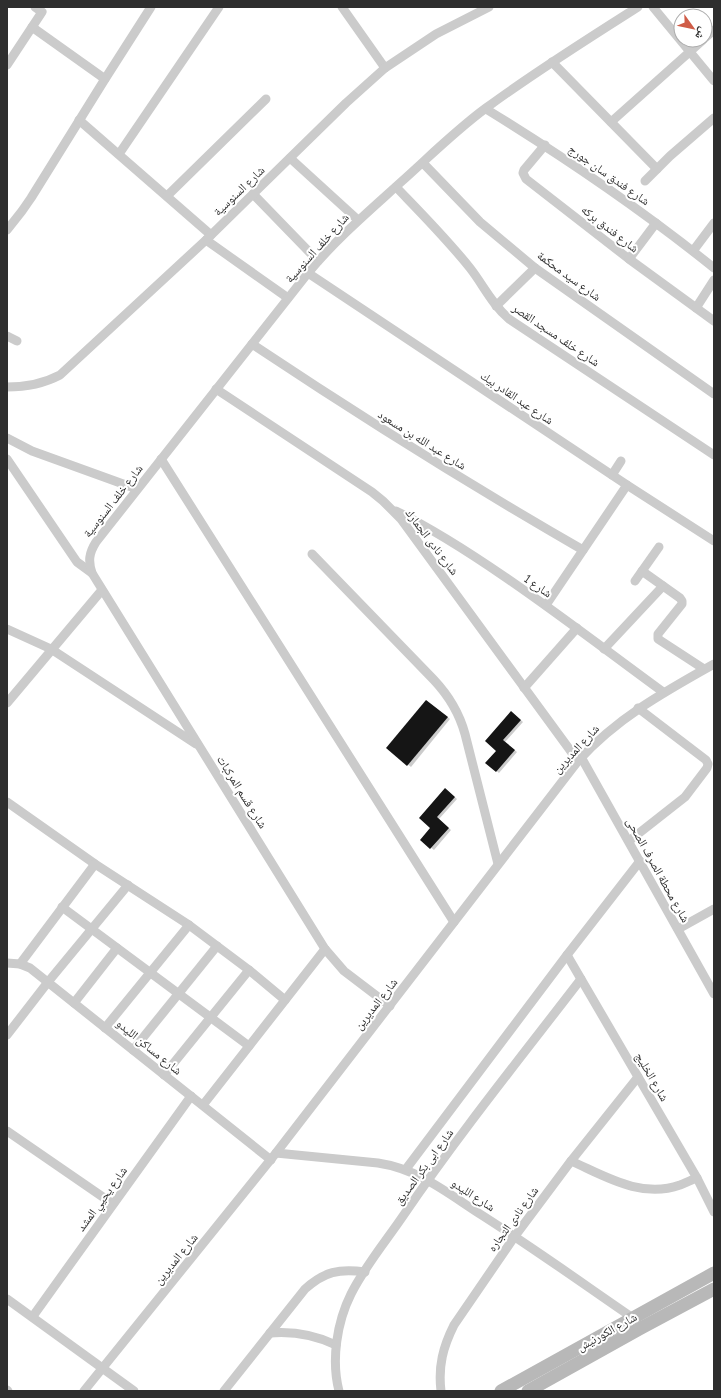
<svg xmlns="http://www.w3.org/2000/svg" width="721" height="1398" font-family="'PT Sans Narrow','Noto Naskh Arabic',sans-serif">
<rect width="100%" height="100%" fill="#fff"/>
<g fill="#0003">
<polygon points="427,701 450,719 411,767 387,748"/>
<polygon points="514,714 523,722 505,742 517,752 499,773 487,763 497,751"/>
<polygon points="448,791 457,799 439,819 451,830 434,850 421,840 431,828"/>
</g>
<g fill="#151515">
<polygon points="426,700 448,717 407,766 386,748"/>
<polygon points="511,711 521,720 503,740 515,750 496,772 485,763 496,751 485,741"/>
<polygon points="445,788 455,797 437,817 449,828 430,849 420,840 430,828 419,818"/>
</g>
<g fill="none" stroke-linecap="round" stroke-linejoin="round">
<g stroke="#cbcbcb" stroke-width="9">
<polyline points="342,7 385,68"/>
<polyline points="653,7 714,81"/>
<polyline points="32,27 105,79"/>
<polyline points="705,38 714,30"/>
<polyline points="552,62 657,169"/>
<polyline points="7,65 42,12 35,7"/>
<path d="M 486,109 C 564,157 642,210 714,268"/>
<polyline points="79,120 211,235"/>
<polyline points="611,122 703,40"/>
<polyline points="545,145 524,170 523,173 526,179 629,259 714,321"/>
<polyline points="119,154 219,7"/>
<polyline points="290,158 358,220"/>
<polyline points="423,163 480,222 535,268 714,394"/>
<polyline points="645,181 670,156 714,118"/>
<path d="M 396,187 C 421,213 447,239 470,268 C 484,286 491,303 509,319 L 714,455"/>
<polyline points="253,194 318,261"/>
<polyline points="167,196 266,99"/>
<polyline points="7,230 22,211 31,198 105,79 151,7"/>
<polyline points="206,240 288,298"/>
<polyline points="693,251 714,223"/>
<polyline points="629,259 656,223"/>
<polyline points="308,273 627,485 714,541"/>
<polyline points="496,306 535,268"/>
<polyline points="696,308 714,280"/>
<polyline points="7,336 17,341"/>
<path d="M 252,344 C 360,416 470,485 583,550"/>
<path d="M 7,387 C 27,387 43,384 60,375 L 206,240 L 346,103 L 385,68 L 436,34 L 489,7"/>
<polyline points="216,389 372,492 383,501 401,519 578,761"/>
<polyline points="7,438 32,451 137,489"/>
<polyline points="7,459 77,562 92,573"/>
<polyline points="161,459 454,922"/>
<polyline points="612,475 621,461"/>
<path d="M 396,511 C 435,530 470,553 505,577 C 559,614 611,654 663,692"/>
<path d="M 312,554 L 434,680 C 449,696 459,712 465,734 L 498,864"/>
<polyline points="642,571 680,598 682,601 682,604 658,634 658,639 704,669"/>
<polyline points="635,581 659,547"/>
<polyline points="546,605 627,485"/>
<polyline points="7,629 51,649 196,744"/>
<polyline points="604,649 663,586"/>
<polyline points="524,688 577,628"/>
<polyline points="7,703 102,590"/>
<polyline points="581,757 714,994"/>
<polyline points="7,802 95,864 189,925 249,970 285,1000"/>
<polyline points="629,841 685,797 707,768 708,764 706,760 638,708"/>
<polyline points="62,907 249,1046"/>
<polyline points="678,929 714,909"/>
<polyline points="567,955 697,1178 714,1212"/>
<polyline points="7,963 20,964 30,968 271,1160"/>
<polyline points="20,964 95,864"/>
<polyline points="74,1003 117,948"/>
<path d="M 390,1006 L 344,971 L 325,949 L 92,573 C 88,561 89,553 96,542 L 308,273 C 336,239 369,211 401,182 C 429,157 456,130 486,108 C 535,72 586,40 638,7"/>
<polyline points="105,1028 189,925"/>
<polyline points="7,1035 48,982 128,885"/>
<polyline points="133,1050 217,946"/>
<polyline points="164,1075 249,970"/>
<polyline points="203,1105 325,949"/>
<polyline points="7,1131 113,1204"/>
<path d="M 276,1153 L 378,1163 C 418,1169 446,1192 480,1214 C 532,1247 582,1283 633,1318"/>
<path d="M 571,1161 C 605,1176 641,1199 680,1185 C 685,1183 691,1180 697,1178"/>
<polyline points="406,1169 567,955 640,861"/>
<polyline points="7,1299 134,1391"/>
<polyline points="33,1316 191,1096"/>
<path d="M 270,1333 C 294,1331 315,1335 336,1345"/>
<polyline points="7,1390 8,1391"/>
<path d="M 84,1391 L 276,1153 L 578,761 C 617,718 664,692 714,664"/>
<path d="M 224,1391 L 305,1289 C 324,1272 339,1268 365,1272"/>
<path d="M 339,1391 C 331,1360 337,1322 351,1294 C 365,1266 386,1241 403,1216 C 459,1134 521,1057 581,979"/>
<path d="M 441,1391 C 438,1366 443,1347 454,1325 L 515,1236 L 571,1161 L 638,1077"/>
</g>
<g stroke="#b8b8b8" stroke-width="13">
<polyline points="501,1391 714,1273"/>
<polyline points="528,1391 641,1328 714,1289"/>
</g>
</g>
<g text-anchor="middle" stroke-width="4" stroke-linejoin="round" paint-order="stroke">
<g font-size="12" fill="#2e2e2e" stroke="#fff">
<text transform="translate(609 175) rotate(35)" y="4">شارع فندق سان جورج</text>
<text transform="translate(239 191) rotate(-44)" y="4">شارع السنوسية</text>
<text transform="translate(610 229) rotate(38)" y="4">شارع فندق بركه</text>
<text transform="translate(317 248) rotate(-48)" y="4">شارع خلف السنوسية</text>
<text transform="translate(569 276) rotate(36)" y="4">شارع سيد محكمة</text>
<text transform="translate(556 335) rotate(34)" y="4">شارع خلف مسجد القصر</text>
<text transform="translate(517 398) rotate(34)" y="4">شارع عبد القادر بيك</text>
<text transform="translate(422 440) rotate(32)" y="4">شارع عبد الله بن مسعود</text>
<text transform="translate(113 501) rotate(-52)" y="4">شارع خلف السنوسية</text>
<text transform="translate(432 542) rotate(53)" y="4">شارع نادى الجمارك</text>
<text transform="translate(538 586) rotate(35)" y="4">شارع 1</text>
<text transform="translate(576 749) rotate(-47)" y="4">شارع المديرين</text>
<text transform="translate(242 792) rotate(58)" y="4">شارع قسم المركبات</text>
<text transform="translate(658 870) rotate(61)" y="4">شارع محطة الصرف الصحى</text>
<text transform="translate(376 1004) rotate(-52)" y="4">شارع المديرين</text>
<text transform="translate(149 1047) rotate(39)" y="4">شارع مساكن الليدو</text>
<text transform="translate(652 1077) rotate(60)" y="4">شارع الخليج</text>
<text transform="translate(424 1167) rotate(-54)" y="4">شارع ابى بكر الصديق</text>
<text transform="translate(473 1195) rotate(33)" y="4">شارع الليدو</text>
<text transform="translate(102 1199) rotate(-54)" y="4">شارع يحيي المشد</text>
<text transform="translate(513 1219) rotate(-54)" y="4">شارع نادى التجاره</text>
<text transform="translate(176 1259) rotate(-51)" y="4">شارع المديرين</text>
<text transform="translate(607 1332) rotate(-29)" y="4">شارع الكورنيش</text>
</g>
</g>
<rect width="721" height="1398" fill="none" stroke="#2e2e2e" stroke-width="16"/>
<g transform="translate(693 28) rotate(123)"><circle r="19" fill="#ffffff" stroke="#ababab"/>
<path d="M0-3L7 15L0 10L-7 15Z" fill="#cf5c47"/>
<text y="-6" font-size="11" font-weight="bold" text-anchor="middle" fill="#2e2e2e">ش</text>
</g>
</svg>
